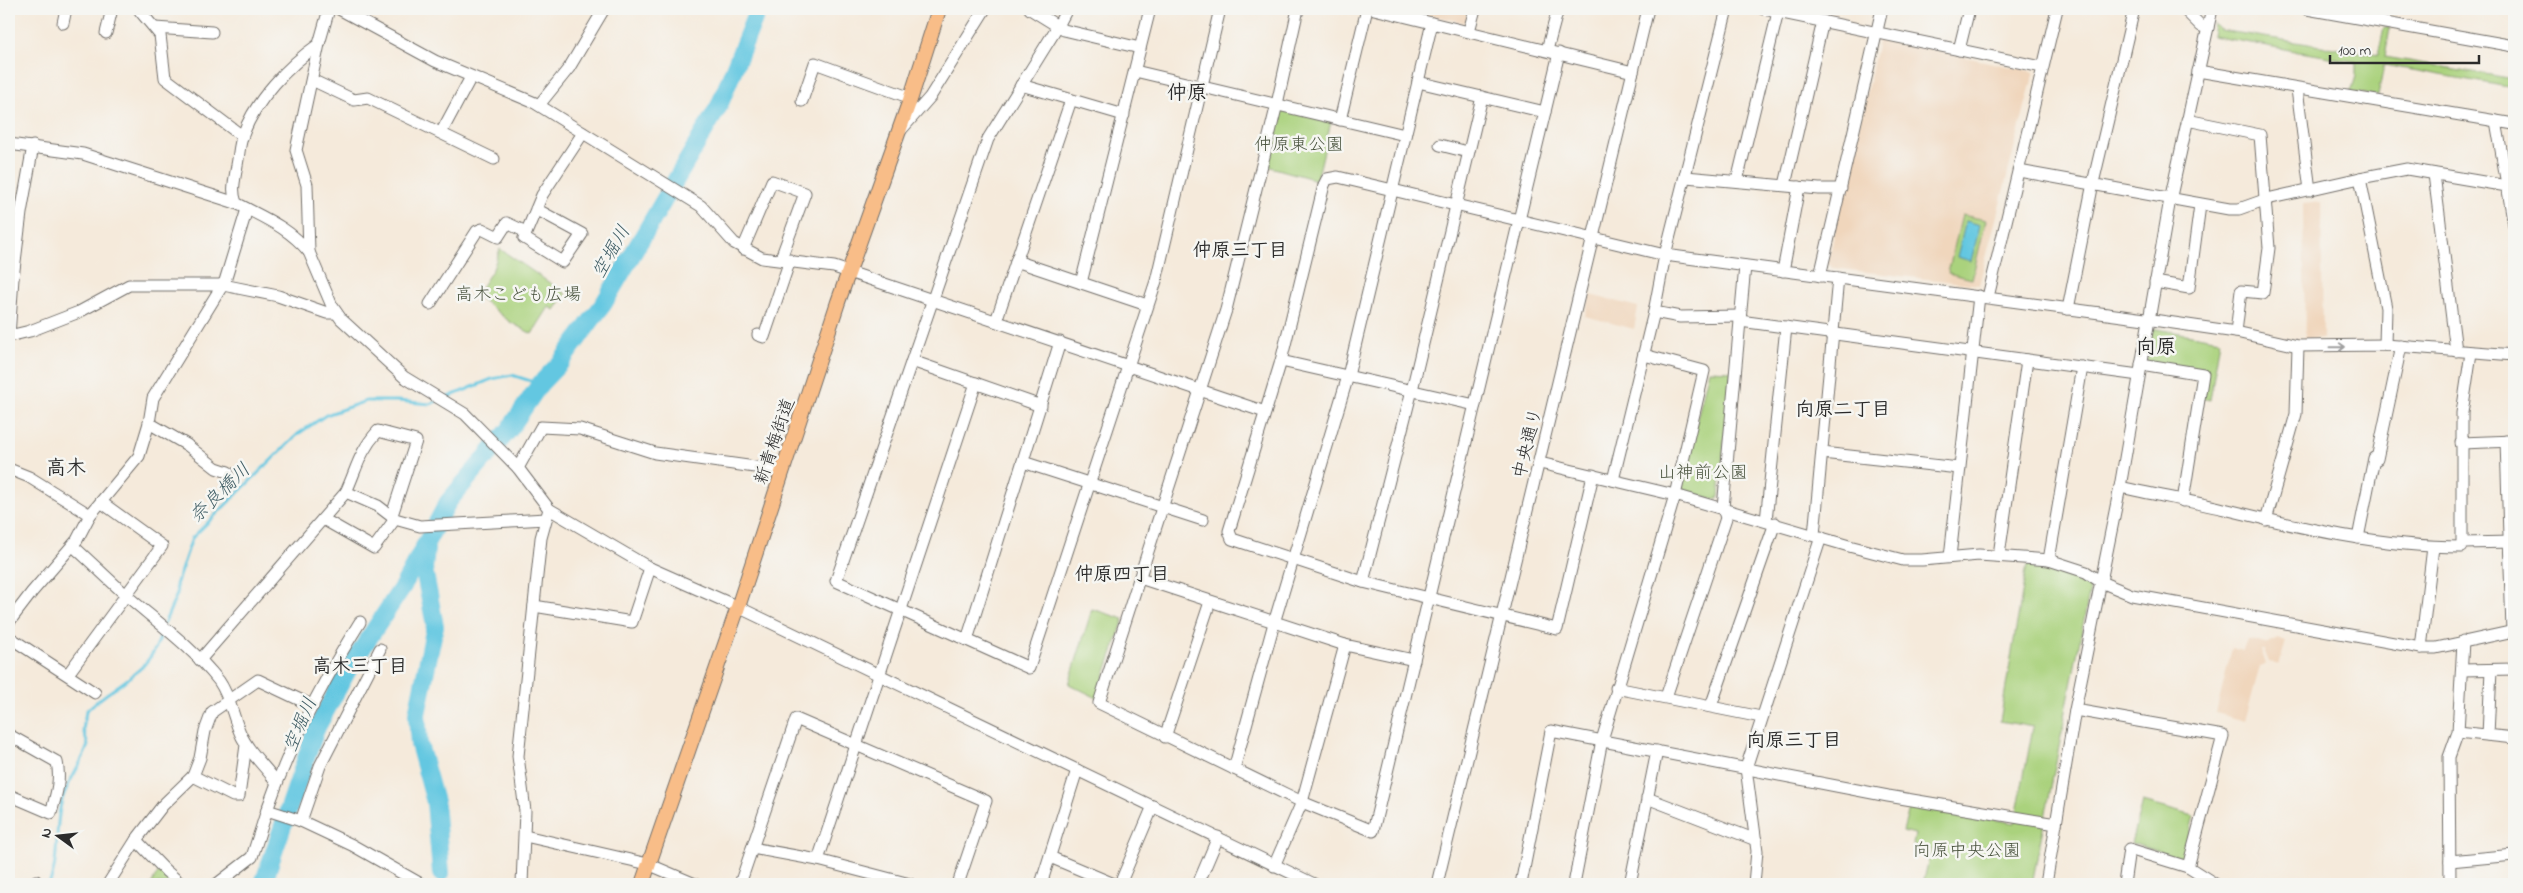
<svg xmlns="http://www.w3.org/2000/svg" width="2523" height="893" font-family="'Indie Flower','Klee One',sans-serif">
<rect width="100%" height="100%" fill="#f6f6f2"/>
<filter id="ink" filterUnits="userSpaceOnUse"><feTurbulence type="fractalNoise" baseFrequency=".02" numOctaves="2"/><feDisplacementMap in="SourceGraphic" scale="10" xChannelSelector="R" yChannelSelector="G"/><feConvolveMatrix kernelMatrix="1 2 1 2 8 2 1 2 1" color-interpolation-filters="sRGB"/></filter>
<filter id="wash" filterUnits="userSpaceOnUse"><feTurbulence type="fractalNoise" baseFrequency=".0096" numOctaves="4" result="noise"/><feDisplacementMap in="SourceGraphic" scale="20" xChannelSelector="R" yChannelSelector="G"/><feGaussianBlur stdDeviation="1.12" result="paint"/><feColorMatrix in="noise" values="0 0 0 0 0 0 0 0 0 0 0 0 0 0 0 0 0 1.4 0 .05"/><feComposite in="paint" operator="in"/></filter>
<g filter="url(#wash)">
<rect width="100%" height="100%" fill="#f5eadb"/>
<g fill="#f0d6bc">
<polygon points="1402,9 1470,9 1467,23"/>
<polygon points="1879,38 2034,72 1979,285 1832,268 1828,262"/>
<polygon points="2321,202 2323,339 2305,338 2303,204"/>
<polygon points="1590,295 1638,307 1634,329 1585,316"/>
<polygon points="2278,639 2286,641 2279,665 2269,662 2264,650 2261,650 2266,664 2260,666 2245,721 2216,713 2232,648 2243,651 2247,639 2265,644"/>
</g>
<g fill="#aad27d" stroke="#6a7e54">
<polygon points="2214,24 2220,30 2378,55 2384,27 2390,28 2385,57 2514,79 2514,88 2384,65 2378,96 2351,92 2356,76 2356,62 2212,36"/>
<polygon points="1284,110 1331,122 1317,180 1267,166 1278,115"/>
<polygon points="1962,215 1986,220 1972,279 1948,273"/>
<polygon points="500,249 566,294 555,310 549,307 532,334 510,322 476,295 493,269"/>
<polygon points="2151,328 2220,340 2210,400 2201,398 2204,373 2146,362"/>
<polygon points="1709,370 1731,371 1719,497 1715,499 1685,491 1681,485"/>
<polygon points="2027,565 2049,568 2086,580 2090,589 2032,884 1923,884 1931,850 1913,845 1915,834 1903,831 1910,805 2015,823 2033,727 2000,721"/>
<polygon points="1092,609 1124,619 1097,698 1069,684"/>
<polygon points="2142,802 2194,816 2183,859 2131,843"/>
<polygon points="159,871 172,884 151,884"/>
</g>
<polygon fill="#63c7e1" stroke="#477986" points="1966,221 1980,225 1971,261 1957,257"/>
<g fill="none" stroke-linecap="round" stroke-linejoin="round">
<g stroke="#63c7e1" stroke-width="3">
<polyline points="446,398 492,379 512,375 540,384"/>
<polyline points="164,624 177,594 176,585 192,538 298,434 326,415 366,401 397,401 431,404 437,401"/>
<path d="M 49,884 C 61,858 53,825 63,797 C 69,779 82,764 88,745 L 83,730 L 86,711 C 115,682 152,675 162,630"/>
</g>
<g stroke="#63c7e1" stroke-width="18">
<polyline points="426,549 424,569 435,626 417,714 419,744 435,802 441,873"/>
<polyline points="263,884 316,729 348,670 403,586 448,502 509,430 540,384 561,362 604,303 719,106 758,9"/>
</g>
</g>
</g>
<g filter="url(#ink)">
<g fill="none" stroke-linecap="round" stroke-linejoin="round">
<g stroke="#726e69" stroke-width="13">
<g id="minor">
<polyline points="329,9 319,44 296,150 307,185 309,252 332,306 341,319 404,377 465,414 518,468 549,509 541,538 518,756 525,811 522,884"/>
<polyline points="339,9 435,61 535,103 701,206 734,243 762,258 834,267 1265,412"/>
<polyline points="1030,9 1064,30 1140,48"/>
<polyline points="1067,9 1058,26 988,139 836,581 1029,668 1156,281 1220,9"/>
<polyline points="1298,9 1277,104 1226,310 1099,703 1302,802 1373,831 1559,53"/>
<polyline points="1374,9 1633,72"/>
<polyline points="1763,9 2042,67"/>
<polyline points="2184,9 2201,26 2208,28"/>
<polyline points="2307,9 2514,46"/>
<polyline points="140,11 160,35 165,78 242,136"/>
<polyline points="63,23 66,9"/>
<polyline points="155,28 212,32"/>
<polyline points="1469,31 1475,9"/>
<polyline points="106,33 112,9"/>
<polyline points="1547,50 1558,9"/>
<polyline points="1959,50 1969,9"/>
<polyline points="1135,71 1405,135"/>
<polyline points="2198,71 2514,124"/>
<polyline points="312,80 354,100 368,98 494,159"/>
<polyline points="1418,82 1545,112"/>
<polyline points="1021,85 1124,115"/>
<polyline points="2297,89 2310,190"/>
<polyline points="802,101 815,63 911,98"/>
<polyline points="539,105 569,68 604,9"/>
<polyline points="1340,120 1367,9"/>
<polyline points="2187,120 2260,135 2269,248 2263,293 2241,291 2236,332"/>
<polyline points="2496,121 2514,225"/>
<polyline points="901,130 930,97 985,9"/>
<polyline points="441,133 471,77"/>
<polyline points="9,144 83,154 236,203"/>
<polyline points="1440,145 1468,152"/>
<polyline points="2019,171 2229,209 2239,209 2267,199 2360,178 2407,169 2507,186"/>
<polyline points="2434,174 2456,351"/>
<polyline points="1686,177 1819,189 1841,189"/>
<polyline points="2360,178 2386,308 2385,345"/>
<polyline points="1737,181 1778,12"/>
<polyline points="1785,185 1823,21"/>
<polyline points="536,209 582,234 563,262 524,238 542,195 583,133"/>
<polyline points="743,249 772,181 805,193 781,258"/>
<path d="M 309,252 C 288,227 264,218 236,203 C 231,190 235,179 237,165 C 239,156 239,144 243,135 C 255,100 289,65 319,44"/>
<polyline points="1016,261 1147,305"/>
<polyline points="1783,271 1799,187"/>
<polyline points="1820,276 1882,9"/>
<polyline points="9,277 13,278 9,336"/>
<polyline points="13,278 21,213 33,146"/>
<polyline points="2155,282 2189,288 2200,205"/>
<polyline points="1081,283 1150,9"/>
<polyline points="1988,297 2057,9"/>
<polyline points="430,304 477,231 482,229 498,237 507,223 526,232"/>
<polyline points="2068,309 2093,183 2134,9"/>
<polyline points="1654,312 1680,317 1740,316"/>
<polyline points="996,321 1071,100"/>
<polyline points="1740,321 2139,375"/>
<polyline points="758,335 764,337 790,260"/>
<polyline points="9,336 30,331 79,312 129,285 223,285 278,296 327,313 336,313"/>
<polyline points="912,361 1041,406"/>
<polyline points="1281,361 1475,405"/>
<polyline points="2141,364 2203,374 2183,501"/>
<polyline points="149,423 187,445 216,468 228,472"/>
<polyline points="2506,441 2512,631"/>
<polyline points="2461,443 2514,441"/>
<polyline points="1822,453 1959,468"/>
<polyline points="2377,459 2401,346"/>
<polyline points="1023,462 1203,520"/>
<polyline points="1540,463 1675,495 1849,546 1903,560 1922,560 1979,555 2049,560 2086,572 2101,582 2132,595 2421,648 2436,648 2514,631"/>
<polyline points="518,468 541,427 580,429 655,453 783,471"/>
<polyline points="9,469 29,477 90,515"/>
<polyline points="1593,475 1557,629 1363,582 1232,539 1229,531 1281,361 1324,185 1327,179 1338,177 1665,255 2160,321 2236,332 2298,346 2385,345 2514,355"/>
<polyline points="1613,480 1654,312 1665,255 1727,9"/>
<path d="M 2120,487 C 2155,495 2190,501 2224,509 C 2302,528 2381,547 2462,547 L 2462,543 L 2514,542"/>
<path d="M 346,492 C 357,468 359,452 378,431 L 416,441 L 392,515"/>
<polyline points="549,509 650,568 738,607 1314,884"/>
<polyline points="323,519 374,548 395,519"/>
<polyline points="2266,520 2296,414 2298,346"/>
<polyline points="1766,521 1786,327"/>
<polyline points="1814,535 1838,278"/>
<polyline points="2358,538 2374,458"/>
<polyline points="2462,543 2462,413 2471,353"/>
<path d="M 73,546 C 91,562 108,579 126,595 C 158,623 192,647 219,681 C 231,698 233,719 242,737 C 251,755 266,767 277,783"/>
<polyline points="1999,555 2027,360"/>
<polyline points="1950,557 1979,296"/>
<polyline points="2049,560 2082,367"/>
<polyline points="1140,578 1345,645 1414,660"/>
<polyline points="1363,582 1412,390 1482,97"/>
<polyline points="534,606 632,622 650,568"/>
<polyline points="9,622 32,592 77,540 90,515 139,456 149,423 153,398 225,281 247,209"/>
<polyline points="9,637 95,693"/>
<polyline points="967,640 1060,342"/>
<polyline points="2421,648 2433,547"/>
<polyline points="200,660 346,492 378,506 395,519 420,526 546,519"/>
<polyline points="2462,670 2514,669"/>
<polyline points="68,674 162,546 101,502"/>
<polyline points="1616,688 1761,717"/>
<polyline points="1666,697 1726,518 1723,508 1745,266"/>
<polyline points="1711,706 1775,523"/>
<polyline points="2075,710 2223,736 2188,867"/>
<polyline points="2458,732 2514,738"/>
<path d="M 9,735 L 57,762 C 61,781 56,795 51,813 L 9,795"/>
<polyline points="2488,735 2491,670"/>
<polyline points="1165,737 1210,602"/>
<polyline points="1234,769 1274,623 1348,376 1432,23"/>
<polyline points="193,776 233,796 239,796 246,745"/>
<polyline points="1647,798 1756,840"/>
<path d="M 267,810 C 290,744 323,681 360,622"/>
<polyline points="301,821 320,766 380,649"/>
<polyline points="525,836 648,864 695,884"/>
<polyline points="136,840 166,871 181,884"/>
<polyline points="752,848 818,860 910,884"/>
<polyline points="1050,857 1114,884"/>
<polyline points="818,860 976,383"/>
<polyline points="2450,861 2514,855"/>
<polyline points="1274,866 1302,802 1345,645"/>
<polyline points="32,884 36,881"/>
<polyline points="108,884 136,840 163,805 193,776 200,758 205,731 212,712 258,680 313,706"/>
<polyline points="217,884 252,857 267,810 301,821 352,845 421,884"/>
<polyline points="740,884 796,719 986,801 958,884"/>
<polyline points="1041,884 1077,770"/>
<polyline points="1120,884 1153,806"/>
<polyline points="1198,884 1218,837"/>
<polyline points="1437,884 1648,9"/>
<polyline points="1521,884 1551,731 1888,796 2056,824"/>
<polyline points="1574,884 1602,740 1675,495 1704,371 1644,355"/>
<polyline points="1630,884 1657,751"/>
<polyline points="1754,884 1757,851 1746,768 1821,537"/>
<polyline points="2046,884 2075,710 2120,487 2169,205 2212,9"/>
<polyline points="2124,884 2129,849 2188,867 2215,884"/>
<polyline points="2450,884 2449,757 2458,732 2463,641"/>
</g>
</g>
<g stroke="#726e69" stroke-width="16">
<polyline id="major" points="642,884 738,607 838,302 910,100 939,9"/>
</g>
<use href="#minor" stroke="#fff" stroke-width="11"/>
<use href="#major" stroke="#f8bd88" stroke-width="14"/>
</g>
<defs><path id="oneway-shaft" d="M-6 0H5M1.5-3L5.5 0L1.5 3" fill="none" stroke-width="1.6" stroke-linecap="round" stroke-linejoin="round" transform="scale(1.25)"/></defs>
<use stroke="#a0a0a0" href="#oneway-shaft" transform="translate(2338 347) rotate(-1)"/>
</g>
<g text-anchor="middle" stroke-width="5" stroke-linejoin="round" paint-order="stroke">
<g font-size="18" fill="#4b5540" stroke="#f6f6f2">
<text x="1299" y="150">仲原東公園</text>
<text x="518" y="300">高木こども広場</text>
<text x="1703" y="478">山神前公園</text>
<text x="1967" y="856">向原中央公園</text>
</g>
<g font-size="18" fill="#2b2b2b" stroke="#f6f6f2">
<text transform="translate(774 441) rotate(-71)" y="6">新青梅街道</text>
<text transform="translate(1527 443) rotate(-76)" y="6">中央通り</text>
</g>
<g font-size="19" font-weight="bold" fill="#2b2b2b" stroke="#f6f6f2">
<text x="1240" y="256">仲原三丁目</text>
<text x="1843" y="415">向原二丁目</text>
<text x="1122" y="580">仲原四丁目</text>
<text x="360" y="672">高木三丁目</text>
<text x="1794" y="746">向原三丁目</text>
</g>
<g font-size="19" font-style="italic" fill="#3c5a62" stroke="#f6f6f2">
<text transform="translate(610 251) rotate(-60)" y="7">空堀川</text>
<text transform="translate(219 492) rotate(-44)" y="7">奈良橋川</text>
<text transform="translate(299 724) rotate(-67)" y="7">空堀川</text>
</g>
<g font-size="20" font-weight="bold" fill="#2b2b2b" stroke="#f6f6f2">
<text x="1187" y="99">仲原</text>
<text x="2156" y="353">向原</text>
<text x="66" y="474">高木</text>
</g>
</g>
<rect width="2523" height="893" fill="none" stroke="#f6f6f2" stroke-width="30"/>
<g transform="translate(58 836) rotate(285)" stroke="#f6f6f2" stroke-width="4" paint-order="stroke">
<path d="M0-4L9 19L0 12L-9 19Z" fill="#2b2b2b"/>
<text y="-8" font-size="14" font-weight="bold" text-anchor="middle" fill="#2b2b2b">N</text>
</g>
<path d="M2330 55v8h149v-8" fill="none" stroke="#2b2b2b" stroke-width="2.5"/>
<text x="2338" y="55" font-size="15" fill="#2b2b2b" stroke="#f6f6f2" stroke-width="4" paint-order="stroke">100 m</text>
</svg>
